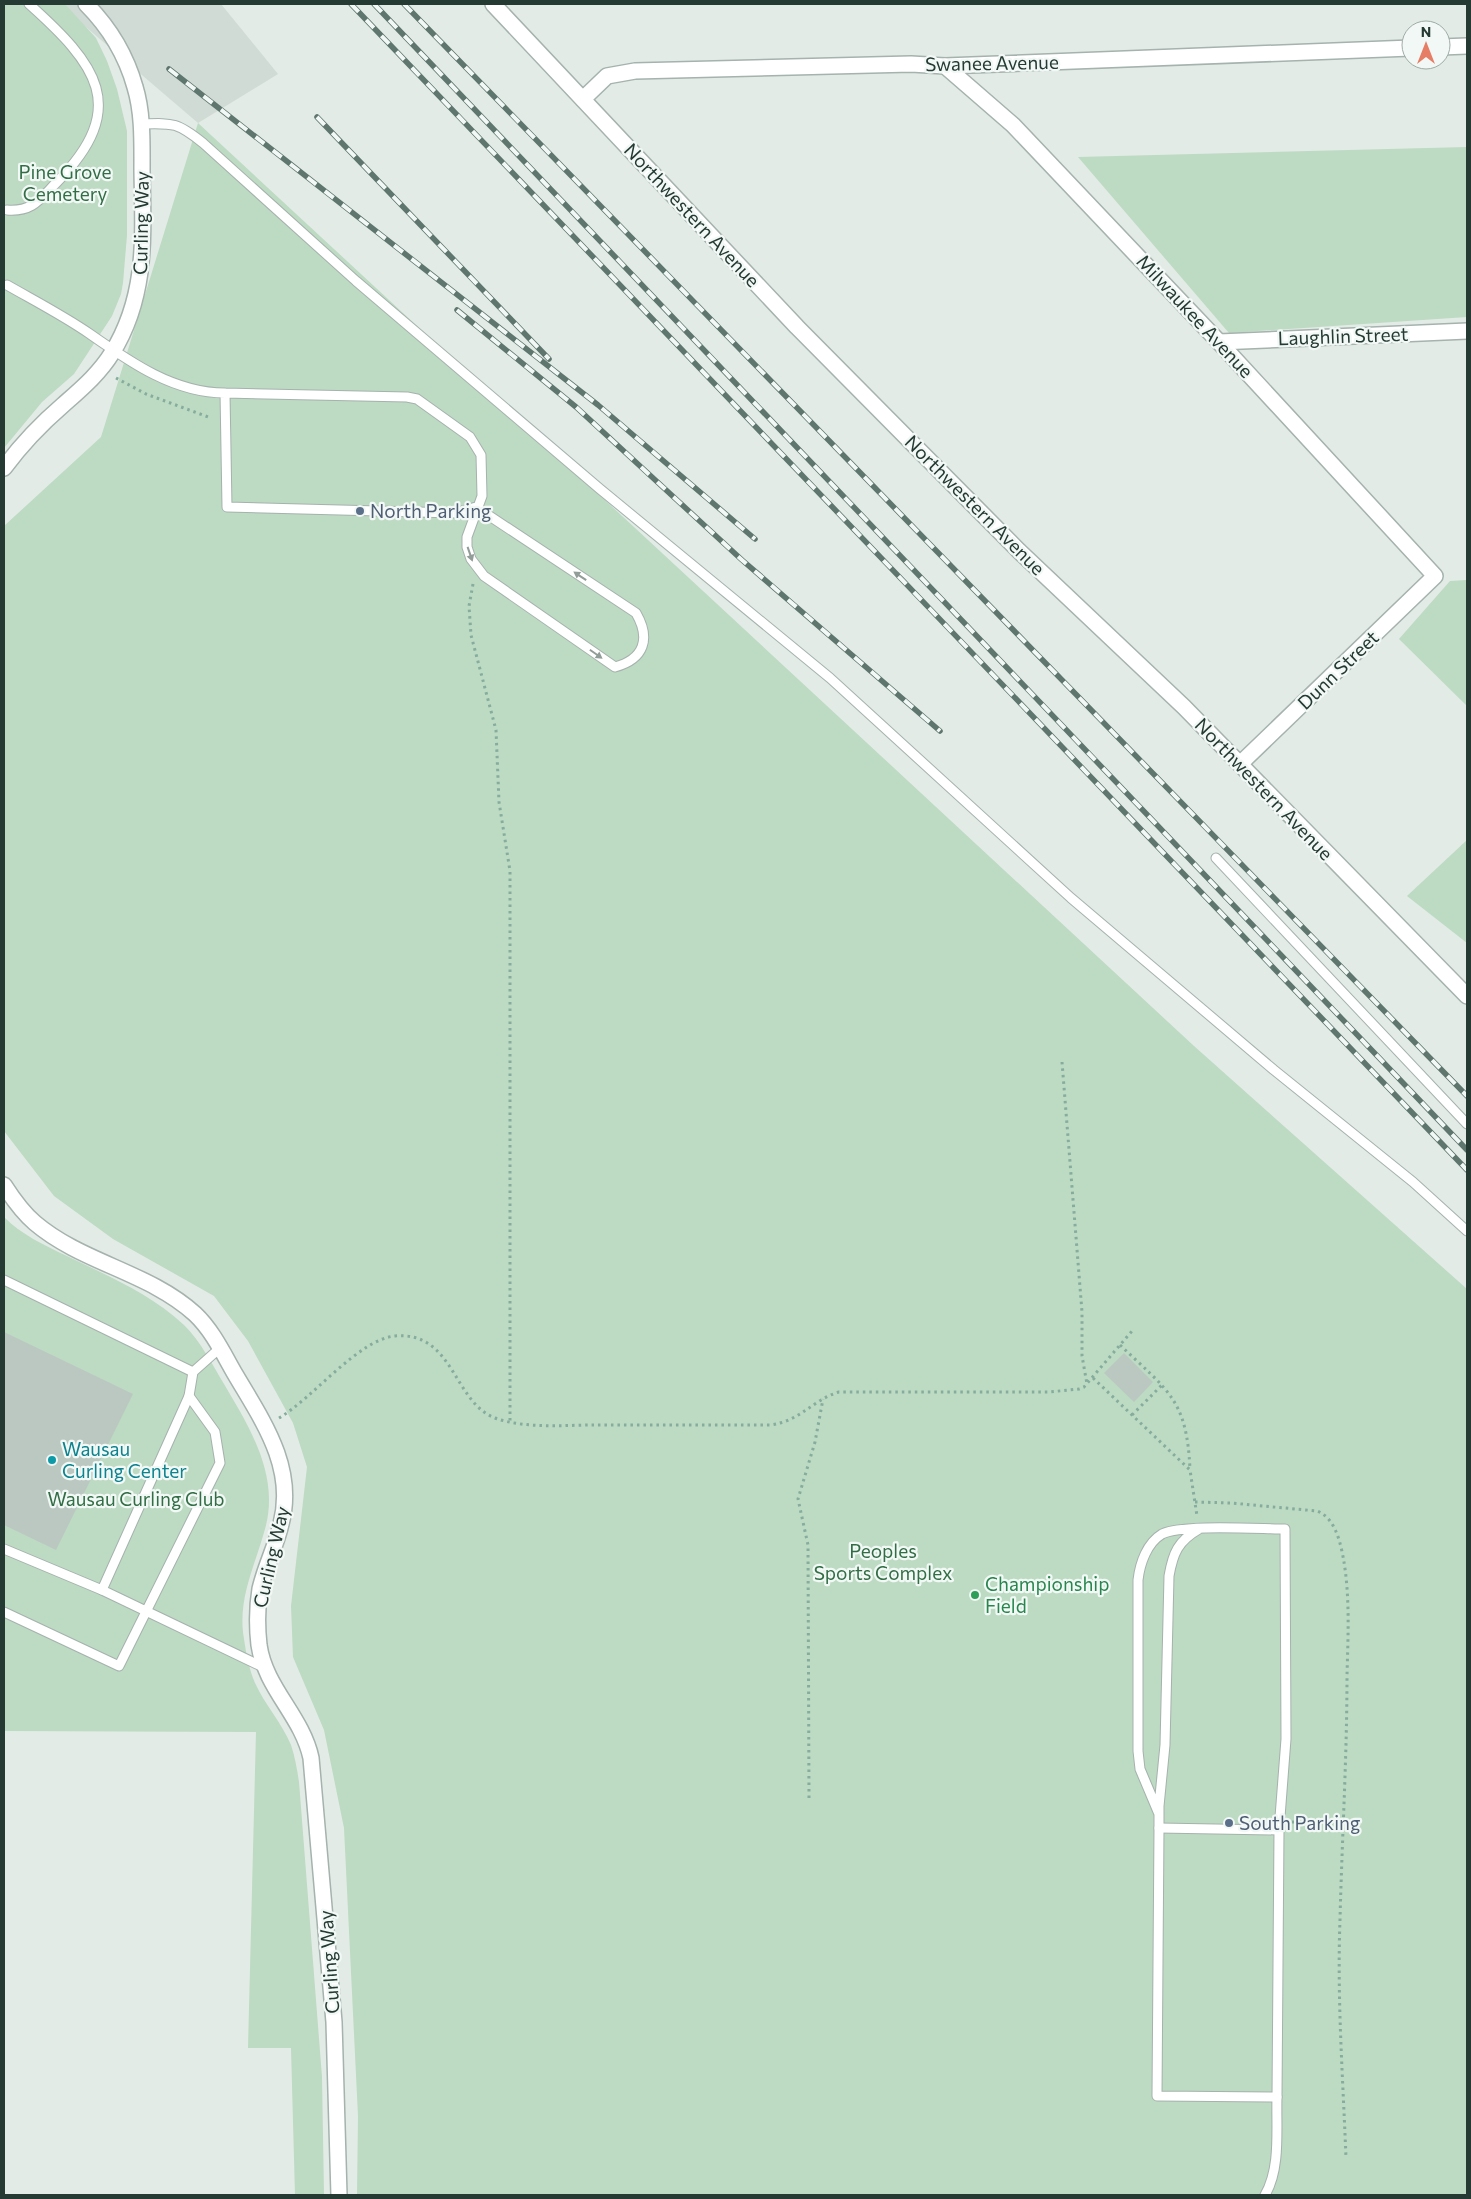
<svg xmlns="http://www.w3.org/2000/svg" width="1471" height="2199" font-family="Commissioner,sans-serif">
<rect width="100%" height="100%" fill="#e2ebe6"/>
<polygon fill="#d0dbd5" points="59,4 221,4 278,74 198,123"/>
<g fill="#bddac3">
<polygon points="4,4 65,4 96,38 107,61 117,89 127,131 127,235 123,283 121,294 112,316 74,374 42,402 4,448"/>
<polygon points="198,123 1194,1046 1467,1289 1467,2195 357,2195 358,2116 344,1828 324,1730 293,1657 291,1606 307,1467 293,1423 248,1341 214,1296 113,1239 54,1196 4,1131 4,526 101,437"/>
<polygon points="1467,147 1467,317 1229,333 1078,157"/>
<polygon points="1467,580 1467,706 1399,639 1450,581"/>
<polygon points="1467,840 1467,943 1407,896"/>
<path d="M 4,1217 C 22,1235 44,1245 67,1256 C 108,1276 151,1294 184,1325 C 201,1342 212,1364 224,1384 C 250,1428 280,1476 265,1529 C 255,1566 237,1599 244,1639 C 246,1653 249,1669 255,1683 C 265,1705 282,1723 291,1745 C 295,1757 297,1769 299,1782 L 322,2077 L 324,2195 L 295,2195 L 291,2048 L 248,2048 L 256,1732 L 4,1731 Z"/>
</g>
<g fill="#bbc8c2">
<polygon points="4,1332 133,1394 56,1550 4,1525"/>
<polygon points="1124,1353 1153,1382 1134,1402 1104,1373"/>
</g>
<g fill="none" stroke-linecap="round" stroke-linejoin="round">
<g stroke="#a5b2ad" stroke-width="11">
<g id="service">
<path d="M 141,124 C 173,123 177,122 203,143 L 356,281 L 600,489 L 830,678 L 1071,898 L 1274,1070 L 1413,1182 L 1467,1231"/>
<path d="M 7,210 C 33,212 40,199 57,182 C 131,107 96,64 29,4"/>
<path d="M 7,285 C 35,301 64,316 90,334 C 130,362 174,393 225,393 L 407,397 L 417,399 L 470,437 L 481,455 L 482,496 L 467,537 L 467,547 L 471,559 L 484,576 L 615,667 C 644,659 651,639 636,613 L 476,507 L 455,513 L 227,507 L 225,393"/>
<polyline points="1216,858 1467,1124"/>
<polyline points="4,1280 193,1372"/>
<polyline points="220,1348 193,1372 189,1396 102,1590 265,1668"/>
<polyline points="4,1549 102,1590"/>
<polyline points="4,1612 119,1666 220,1463 215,1432 189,1396"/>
<path d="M 1159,1814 L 1140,1769 L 1138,1751 L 1138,1580 C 1140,1563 1147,1543 1162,1534 C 1181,1524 1260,1529 1285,1529 L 1286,1739 L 1279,1830 L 1277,2097 L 1157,2096 L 1159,1828 L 1159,1806 L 1165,1745 L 1169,1576 C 1173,1553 1178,1541 1199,1529"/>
<polyline points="1159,1828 1279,1830"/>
<path d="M 1265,2195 C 1281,2168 1276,2128 1277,2097"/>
</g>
</g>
<g stroke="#a5b2ad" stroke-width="18">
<g id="minor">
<polyline points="1441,47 1467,46"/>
<polyline points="945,66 1013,125 1219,342 1435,576 1240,764"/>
<polyline points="583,99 607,76 635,71 911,64 945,66 1411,48"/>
<polyline points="1219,342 1467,331"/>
<path d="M 4,468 C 21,445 41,424 63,405 C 81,389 99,374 112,353 C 148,295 143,235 142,170 C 142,143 143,113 135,87 C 126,55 110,28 86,4"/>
<path d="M 4,1185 C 13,1199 22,1212 35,1223 C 82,1263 149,1272 195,1314 C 212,1330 223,1353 235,1374 C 262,1420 296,1467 281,1524 C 276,1546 265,1567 260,1589 C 257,1607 257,1627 259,1645 C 265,1688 302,1716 311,1758 L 334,2022 L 339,2195"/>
</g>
</g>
<g stroke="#a5b2ad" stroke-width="18">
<polyline id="tertiary" points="493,4 797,327 1019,551 1184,707 1467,996"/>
</g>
<g stroke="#85ac9d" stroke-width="3" stroke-dasharray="2.5 4" stroke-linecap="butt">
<polyline points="116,378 146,394 211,418"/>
<polyline points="473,584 469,606 471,635 496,730 499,802 510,871 510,1422"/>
<polyline points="1062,1062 1082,1312 1082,1356 1087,1384"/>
<path d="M 1120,1345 C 1168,1391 1187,1399 1190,1470"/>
<polyline points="1093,1378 1190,1470 1197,1516"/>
<polyline points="1132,1415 1162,1385"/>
<path d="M 279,1418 C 313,1398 359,1339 395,1336 C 454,1331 453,1402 495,1418 C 525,1429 564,1425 596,1425 C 654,1425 712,1425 770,1425 C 801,1421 812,1400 839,1392 L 1049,1392 L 1079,1389 L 1084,1387 L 1132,1331"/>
<path d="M 1195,1502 L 1231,1503 L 1317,1511 C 1336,1518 1341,1545 1344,1562 C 1350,1599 1348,1638 1347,1675 C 1347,1757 1342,1838 1340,1920 C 1337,1999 1343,2079 1346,2158"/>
<polyline points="809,1798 808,1545 798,1499 815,1442 823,1399"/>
<polyline points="1292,1822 1344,1823"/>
</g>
<use href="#service" stroke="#fff" stroke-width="9"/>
<use href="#minor" stroke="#fff" stroke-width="15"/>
<use href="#tertiary" stroke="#fff" stroke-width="15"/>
<g stroke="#5e766e" stroke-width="5.5">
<g id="rail">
<polyline points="351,4 1467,1170"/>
<polyline points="374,4 1467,1150"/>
<polyline points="404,4 1467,1096"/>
<polyline points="169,69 598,405 755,539"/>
<polyline points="317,117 549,359"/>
<polyline points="457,310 576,407 742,560 940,731"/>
</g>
</g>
<use href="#rail" stroke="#f2f8f5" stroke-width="4" stroke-dasharray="11" stroke-linecap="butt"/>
</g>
<defs><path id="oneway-solid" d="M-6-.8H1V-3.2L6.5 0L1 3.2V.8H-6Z" transform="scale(1.25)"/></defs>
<g fill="#929c99">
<use href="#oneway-solid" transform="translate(470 554) rotate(71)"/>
<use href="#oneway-solid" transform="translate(580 576) rotate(-146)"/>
<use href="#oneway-solid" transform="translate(596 654) rotate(35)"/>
</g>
<g fill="#5c6f8a" stroke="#f2f8f5" stroke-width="2">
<circle cx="360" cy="511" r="5"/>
<circle cx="1229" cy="1823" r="5"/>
</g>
<circle fill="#0f9aa8" stroke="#f2f8f5" stroke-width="2" cx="52" cy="1460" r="5"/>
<circle fill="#2e9e5b" stroke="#f2f8f5" stroke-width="2" cx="975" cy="1595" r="5"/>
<g text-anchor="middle" stroke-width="4.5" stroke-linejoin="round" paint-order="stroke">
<g font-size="19" fill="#243a33" stroke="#f2f8f5">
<text transform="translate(992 63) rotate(-1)" y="7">Swanee Avenue</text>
<text transform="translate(692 215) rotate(47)" y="7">Northwestern Avenue</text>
<text transform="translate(141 223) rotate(-89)" y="7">Curling Way</text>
<text transform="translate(1195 316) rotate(47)" y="7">Milwaukee Avenue</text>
<text transform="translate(1343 336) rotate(-2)" y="7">Laughlin Street</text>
<text transform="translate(975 505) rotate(45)" y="7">Northwestern Avenue</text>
<text transform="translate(1338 670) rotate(-44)" y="7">Dunn Street</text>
<text transform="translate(1264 789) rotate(46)" y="7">Northwestern Avenue</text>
<text transform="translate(271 1557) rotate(-77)" y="7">Curling Way</text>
<text transform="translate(329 1962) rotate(-94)" y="7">Curling Way</text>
</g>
<g font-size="19" fill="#316e45" stroke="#f2f8f5">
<text x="65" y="179">Pine Grove<tspan x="65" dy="22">Cemetery</tspan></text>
<text x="136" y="1506">Wausau Curling Club</text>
<text x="883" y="1558">Peoples<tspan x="883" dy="22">Sports Complex</tspan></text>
</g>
<g font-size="19" fill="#4e5e75" stroke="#f2f8f5" text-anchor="start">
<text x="370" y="518">North Parking</text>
<text x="1239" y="1830">South Parking</text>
</g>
<g font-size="19" fill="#0d838f" stroke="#f2f8f5" text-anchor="start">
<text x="62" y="1456">Wausau<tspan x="62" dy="22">Curling Center</tspan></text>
</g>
<g font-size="19" fill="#27864d" stroke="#f2f8f5" text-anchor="start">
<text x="985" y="1591">Championship<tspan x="985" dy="22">Field</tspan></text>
</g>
</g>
<rect width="1471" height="2199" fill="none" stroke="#243a33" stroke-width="10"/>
<g transform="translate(1426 45)"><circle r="24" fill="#f2f8f5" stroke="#a0aca7"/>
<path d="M0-4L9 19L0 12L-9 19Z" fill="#e67d65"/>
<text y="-8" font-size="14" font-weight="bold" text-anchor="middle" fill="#243a33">N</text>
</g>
</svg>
